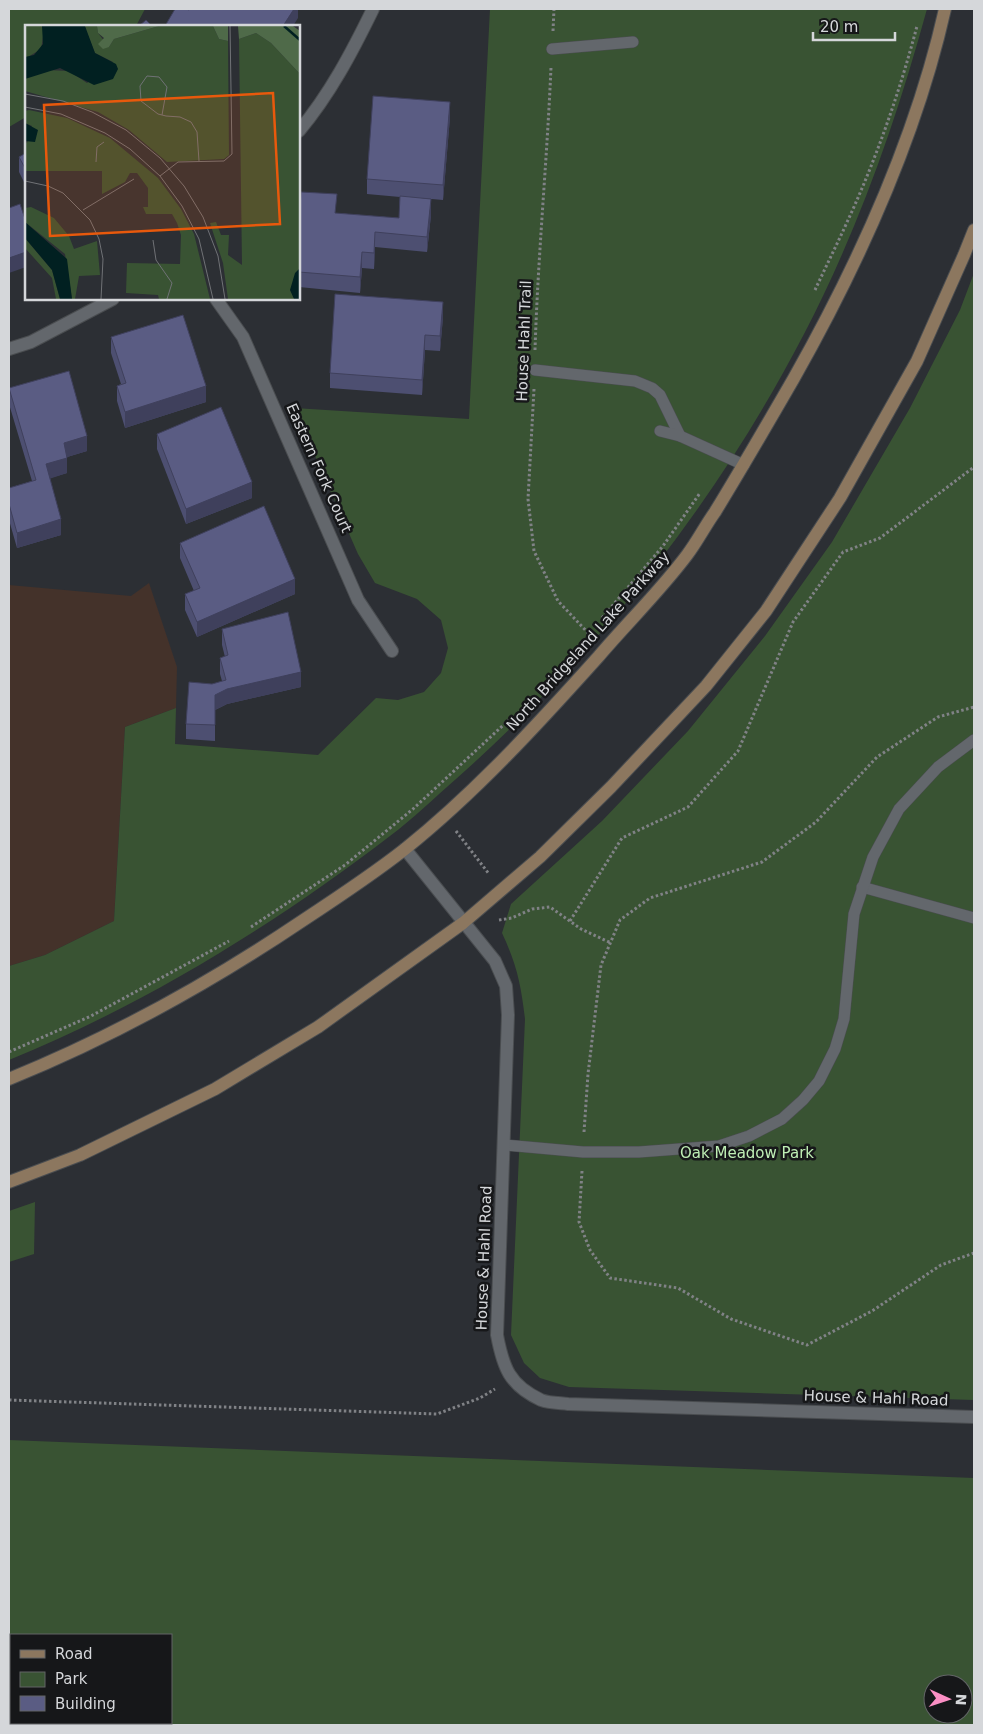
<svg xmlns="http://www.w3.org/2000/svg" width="983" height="1734" font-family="'DejaVu Sans',sans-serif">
<rect width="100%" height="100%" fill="#2c2f34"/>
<polygon fill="#44322a" points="149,583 177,667 176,708 125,727 114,921 45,955 9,966 9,585 131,596"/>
<g fill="#395333" fill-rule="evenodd">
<polygon points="9,9 145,9 136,26 26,26 26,117 9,127"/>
<path d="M 490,9 L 927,9 C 896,122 858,230 804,334 C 717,502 597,654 456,779 C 434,798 413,819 390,836 C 274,925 144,1005 9,1060 L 9,966 L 45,955 L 114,921 L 125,727 L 176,708 L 175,744 L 318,755 L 376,698 L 398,700 L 424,692 L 441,673 L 448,648 L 441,620 L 417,599 L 375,583 L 358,554 L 294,408 L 469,419 Z"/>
<path d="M 974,273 L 974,1400 L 569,1387 L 540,1378 L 524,1363 L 511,1335 L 525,1019 C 521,985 517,965 502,933 L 511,904 L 602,821 L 688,731 L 765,636 L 832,542 L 910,408 L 960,310 Z"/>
<polygon points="35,1202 34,1254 9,1262 9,1211"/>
<path d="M 9,1440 L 974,1478 L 974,1725 L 9,1725 ZM 171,1635 L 171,1723 L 11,1723 L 11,1635 ZM 933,1684 L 963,1684 L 963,1714 L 933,1714 Z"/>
</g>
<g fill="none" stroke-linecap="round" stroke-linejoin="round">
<g stroke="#4a4d50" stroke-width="12">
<g id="service">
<polyline points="552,49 633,42"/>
<polyline points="535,370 635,381 652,388 660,395 680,436"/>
<polyline points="660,431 680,436 744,465"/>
<polyline points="862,887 974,918"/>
<polyline points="505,1145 583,1152 639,1152 719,1146 749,1136 782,1119 803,1100 819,1081 835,1049 844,1019 854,914 873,857 899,809 938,767 974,740"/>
</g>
</g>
<g stroke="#4a4d50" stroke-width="14">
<g id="minor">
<path d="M 299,131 C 330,94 352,52 373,9"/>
<polyline points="216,299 243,337 358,600 392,651"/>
<polyline points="9,349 31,342 113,299"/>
</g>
</g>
<g stroke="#4a4d50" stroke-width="14">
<path id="tertiary" d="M 405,849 L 495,961 L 506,986 L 508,1015 L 497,1335 C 503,1367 509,1385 541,1400 C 549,1403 560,1403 568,1404 L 974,1417"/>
</g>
<g stroke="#4a4d50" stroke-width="14">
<g id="secondary">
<path d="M 9,1079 C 112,1037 210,983 302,921 C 337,898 372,875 405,849 C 476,792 538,724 599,656 C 628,622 660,591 687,555 C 697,542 705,526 715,512 C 742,468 768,423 794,378 C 859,263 916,138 945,9"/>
<polyline points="9,1182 80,1155 215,1089 318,1027 463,923 540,857 611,787 706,686 766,611 840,498 917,361 964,255 974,230"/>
</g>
</g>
<g stroke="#808286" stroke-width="3" stroke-dasharray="2.5 2.5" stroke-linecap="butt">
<polyline points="553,31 554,9"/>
<path d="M 815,290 C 830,258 846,226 860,193 C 883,139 902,83 917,26"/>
<path d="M 535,350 C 538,255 547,161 551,67"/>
<polyline points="534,389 528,499 534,551 558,601 591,636"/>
<polyline points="602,618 663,546 700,493"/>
<polyline points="456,831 489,874"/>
<polyline points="499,920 512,918 532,909 550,907 581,929 611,943"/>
<polyline points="570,921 622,838 688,807 738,751 793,622 843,552 880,538 974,467"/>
<polyline points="251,927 345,865 413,809 512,717"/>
<polyline points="9,1052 91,1016 229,941"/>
<polyline points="584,1132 588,1074 601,965 620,920 650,898 762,862 816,822 877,757 938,717 974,707"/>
<polyline points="582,1171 579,1222 590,1250 610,1278 678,1288 731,1319 807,1345 872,1311 941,1265 974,1253"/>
<polyline points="9,1400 437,1414 480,1398 495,1389"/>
</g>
<use href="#service" stroke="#63676c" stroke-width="11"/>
<use href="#minor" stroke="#63676c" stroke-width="12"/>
<use href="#tertiary" stroke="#63676c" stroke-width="12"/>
<use href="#secondary" stroke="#8c775f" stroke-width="12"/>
</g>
<g fill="#4d4f71">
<polygon points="450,117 443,200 420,198 431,215 427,252 375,247 374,269 362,268 360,293 299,287 299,224 336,213 399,218 400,197 367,194 367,179"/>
<polygon points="26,153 26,186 19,172 19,157"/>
<polygon points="443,317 440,351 425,350 422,395 330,388 330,373"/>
<polygon points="111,337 206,402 125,428 117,401 117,386 121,384 111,353"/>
<polygon points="9,388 87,451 67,457 67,473 50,478 61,535 17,548 9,520 9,488 32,481 9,404"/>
<polygon points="157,434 252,498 186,524 157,449"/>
<polygon points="180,543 295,594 197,637 185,610 185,594 194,591 180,558"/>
<polygon points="222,629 301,687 227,704 215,710 215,741 186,739 186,724 222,681 220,674 220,658 225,657 222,645"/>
</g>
<g fill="#3f405c">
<polygon points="294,9 298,9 298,18 293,26 283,26"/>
<polygon points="450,102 450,117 443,200 443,185"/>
<polygon points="431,199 431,215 427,252 427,237"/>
<polygon points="375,232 375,247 374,269 374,253"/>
<polygon points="26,252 26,267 9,273 9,258"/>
<polygon points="362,252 362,268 360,293 360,277"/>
<polygon points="443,302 443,317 440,351 440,336"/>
<polygon points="425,335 425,350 422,395 422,380"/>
<polygon points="206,386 206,402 125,428 125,412"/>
<polygon points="87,436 87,451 64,458 64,443"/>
<polygon points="67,458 67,473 46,480 46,464"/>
<polygon points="252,482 252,498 186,524 186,509"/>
<polygon points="61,519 61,535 17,548 17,533"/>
<polygon points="295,579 295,594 197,637 197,622"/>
<polygon points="301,672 301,687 227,704 215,710 215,695 227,689"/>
</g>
<g fill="#5a5c83" stroke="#3f405c">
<polygon points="175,9 187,9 189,10 190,9 294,9 283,26 165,26"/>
<polygon points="146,20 152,26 139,26"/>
<polygon points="373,96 450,102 443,185 367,179"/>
<polygon points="26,153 26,170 19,157"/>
<polygon points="301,192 337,194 335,213 399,218 400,196 431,199 427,237 375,232 374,253 362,252 360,277 299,272 300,243 299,243 299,224"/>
<polygon points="20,204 26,222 26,252 9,258 9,208"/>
<polygon points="335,294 443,302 440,336 425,335 422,380 330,373"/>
<polygon points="183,315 206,386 125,412 117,386 126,383 111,337"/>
<polygon points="69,371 87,436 64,443 67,458 46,464 61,519 17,533 9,504 9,488 36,480 9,388"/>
<polygon points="221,407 252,482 186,509 157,434"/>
<polygon points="264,506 295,579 197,622 185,594 200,588 180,543"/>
<polygon points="288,612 301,672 227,689 215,695 215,725 186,724 189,682 212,684 226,680 220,658 228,655 222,629"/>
</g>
<g text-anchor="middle" stroke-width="5" stroke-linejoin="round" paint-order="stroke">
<g font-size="15" fill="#d5d7da" stroke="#161719">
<text transform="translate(524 341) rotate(-88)" y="5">House Hahl Trail</text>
<text transform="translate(319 468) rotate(66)" y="5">Eastern Fork Court</text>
<text transform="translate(588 641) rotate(-48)" y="5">North Bridgeland Lake Parkway</text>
<text transform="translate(484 1258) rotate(-88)" y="5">House &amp; Hahl Road</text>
<text transform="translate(876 1398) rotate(2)" y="5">House &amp; Hahl Road</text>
</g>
<g font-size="15" fill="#bfefb5" stroke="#161719">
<text x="747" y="1158">Oak Meadow Park</text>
</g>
</g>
<g transform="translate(25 25)">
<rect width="275" height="275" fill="#2c2f34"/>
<path d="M 0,1 L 17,1 L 19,6 L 16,24 L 3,32 L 0,32 ZM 59,1 L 72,1 L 73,8 L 84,22 L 89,14 L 134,1 L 188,1 L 194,14 L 203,16 L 204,130 L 199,134 L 142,137 L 104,105 L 73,87 L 0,66 L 0,53 L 21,45 L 44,46 L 62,58 L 88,37 L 70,28 ZM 231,8 L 246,18 L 275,49 L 275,274 L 203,274 L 198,238 L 185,198 L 191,197 L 196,210 L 204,210 L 203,230 L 217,240 L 214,14 ZM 4,85 L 42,93 L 85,113 L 133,153 L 156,184 L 169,209 L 185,274 L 134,274 L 133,270 L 101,268 L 102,238 L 155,239 L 156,210 L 152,198 L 147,189 L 121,189 L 118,182 L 123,182 L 123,163 L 112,148 L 105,148 L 100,157 L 77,169 L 77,146 L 0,146 L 0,116 L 2,118 L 7,101 L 0,98 L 0,86 ZM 6,182 L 29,193 L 44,211 L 49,224 L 72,216 L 75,250 L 54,251 L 50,274 L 47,274 L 40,229 L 0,197 L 0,183 ZM 0,213 L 27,245 L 35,274 L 31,274 L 27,253 L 0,223 Z" fill="#395333"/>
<path d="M 72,1 L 134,1 L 89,14 L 84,22 L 78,24 L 73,19 L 79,13 L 73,8 ZM 188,1 L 203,1 L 203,16 L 194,14 ZM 213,1 L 268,1 L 275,6 L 275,49 L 246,18 L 231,8 L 214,14 Z" fill="#4f6a49"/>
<path d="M 17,1 L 60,1 L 70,28 L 91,39 L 93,44 L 88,54 L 69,60 L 35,43 L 0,54 L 0,32 L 9,30 L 18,19 ZM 0,98 L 13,105 L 10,117 L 0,116 ZM 0,197 L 42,234 L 47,274 L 35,274 L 27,245 L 0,213 ZM 275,243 L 275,274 L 269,274 L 265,265 L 270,248 Z" fill="#012021"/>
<path fill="none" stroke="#012021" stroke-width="2.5" d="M 259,1 L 275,15"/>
<path fill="none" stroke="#707276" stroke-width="1" d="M 0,69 L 38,76 L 67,87 L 101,105 L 135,133 L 159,161 L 178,192 L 193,231 L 200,274M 0,82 L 36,89 L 80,108 L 105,124 L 135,151 L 157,181 L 174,214 L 188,274M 137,90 L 142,62 L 134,52 L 122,51 L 115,61 L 116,76 L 133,89 L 141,91 L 155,92 L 166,97 L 172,107 L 174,136M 71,137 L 72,122 L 79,117M 135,151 L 153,137 L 199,136 L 207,129 L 205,1M 0,156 L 23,161 L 38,168 L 65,195 L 74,214 L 78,234 L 76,274M 58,185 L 109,154M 128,215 L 131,235 L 147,258 L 142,274"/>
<path fill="#e8590c" fill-opacity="0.15" stroke="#e8590c" stroke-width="2.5" d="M 248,68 L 255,199 L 25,211 L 19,80 Z"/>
<rect width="275" height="275" fill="none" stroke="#d5d7da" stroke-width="2.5"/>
</g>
<rect width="983" height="1734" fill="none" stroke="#d5d7da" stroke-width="20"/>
<rect x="10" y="1634" width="162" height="90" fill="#161719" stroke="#626466"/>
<rect x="20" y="1650" width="25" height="8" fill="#8c775f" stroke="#626466"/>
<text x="55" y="1659" font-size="15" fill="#d5d7da">Road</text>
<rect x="20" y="1672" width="25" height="15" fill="#395333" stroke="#626466"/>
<text x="55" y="1684" font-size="15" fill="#d5d7da">Park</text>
<rect x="20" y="1696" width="25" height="15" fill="#5a5c83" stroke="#626466"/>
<text x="55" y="1709" font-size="15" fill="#d5d7da">Building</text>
<g transform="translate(948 1699) rotate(93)"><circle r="24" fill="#161719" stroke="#626466"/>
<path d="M0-4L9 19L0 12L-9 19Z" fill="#fb8fc4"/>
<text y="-8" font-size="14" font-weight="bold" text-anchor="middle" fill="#d5d7da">N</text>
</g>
<path d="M813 32v8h82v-8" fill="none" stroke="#d5d7da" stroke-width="2.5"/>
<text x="820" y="32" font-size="15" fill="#d5d7da" stroke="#161719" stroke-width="4" paint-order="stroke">20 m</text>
</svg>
